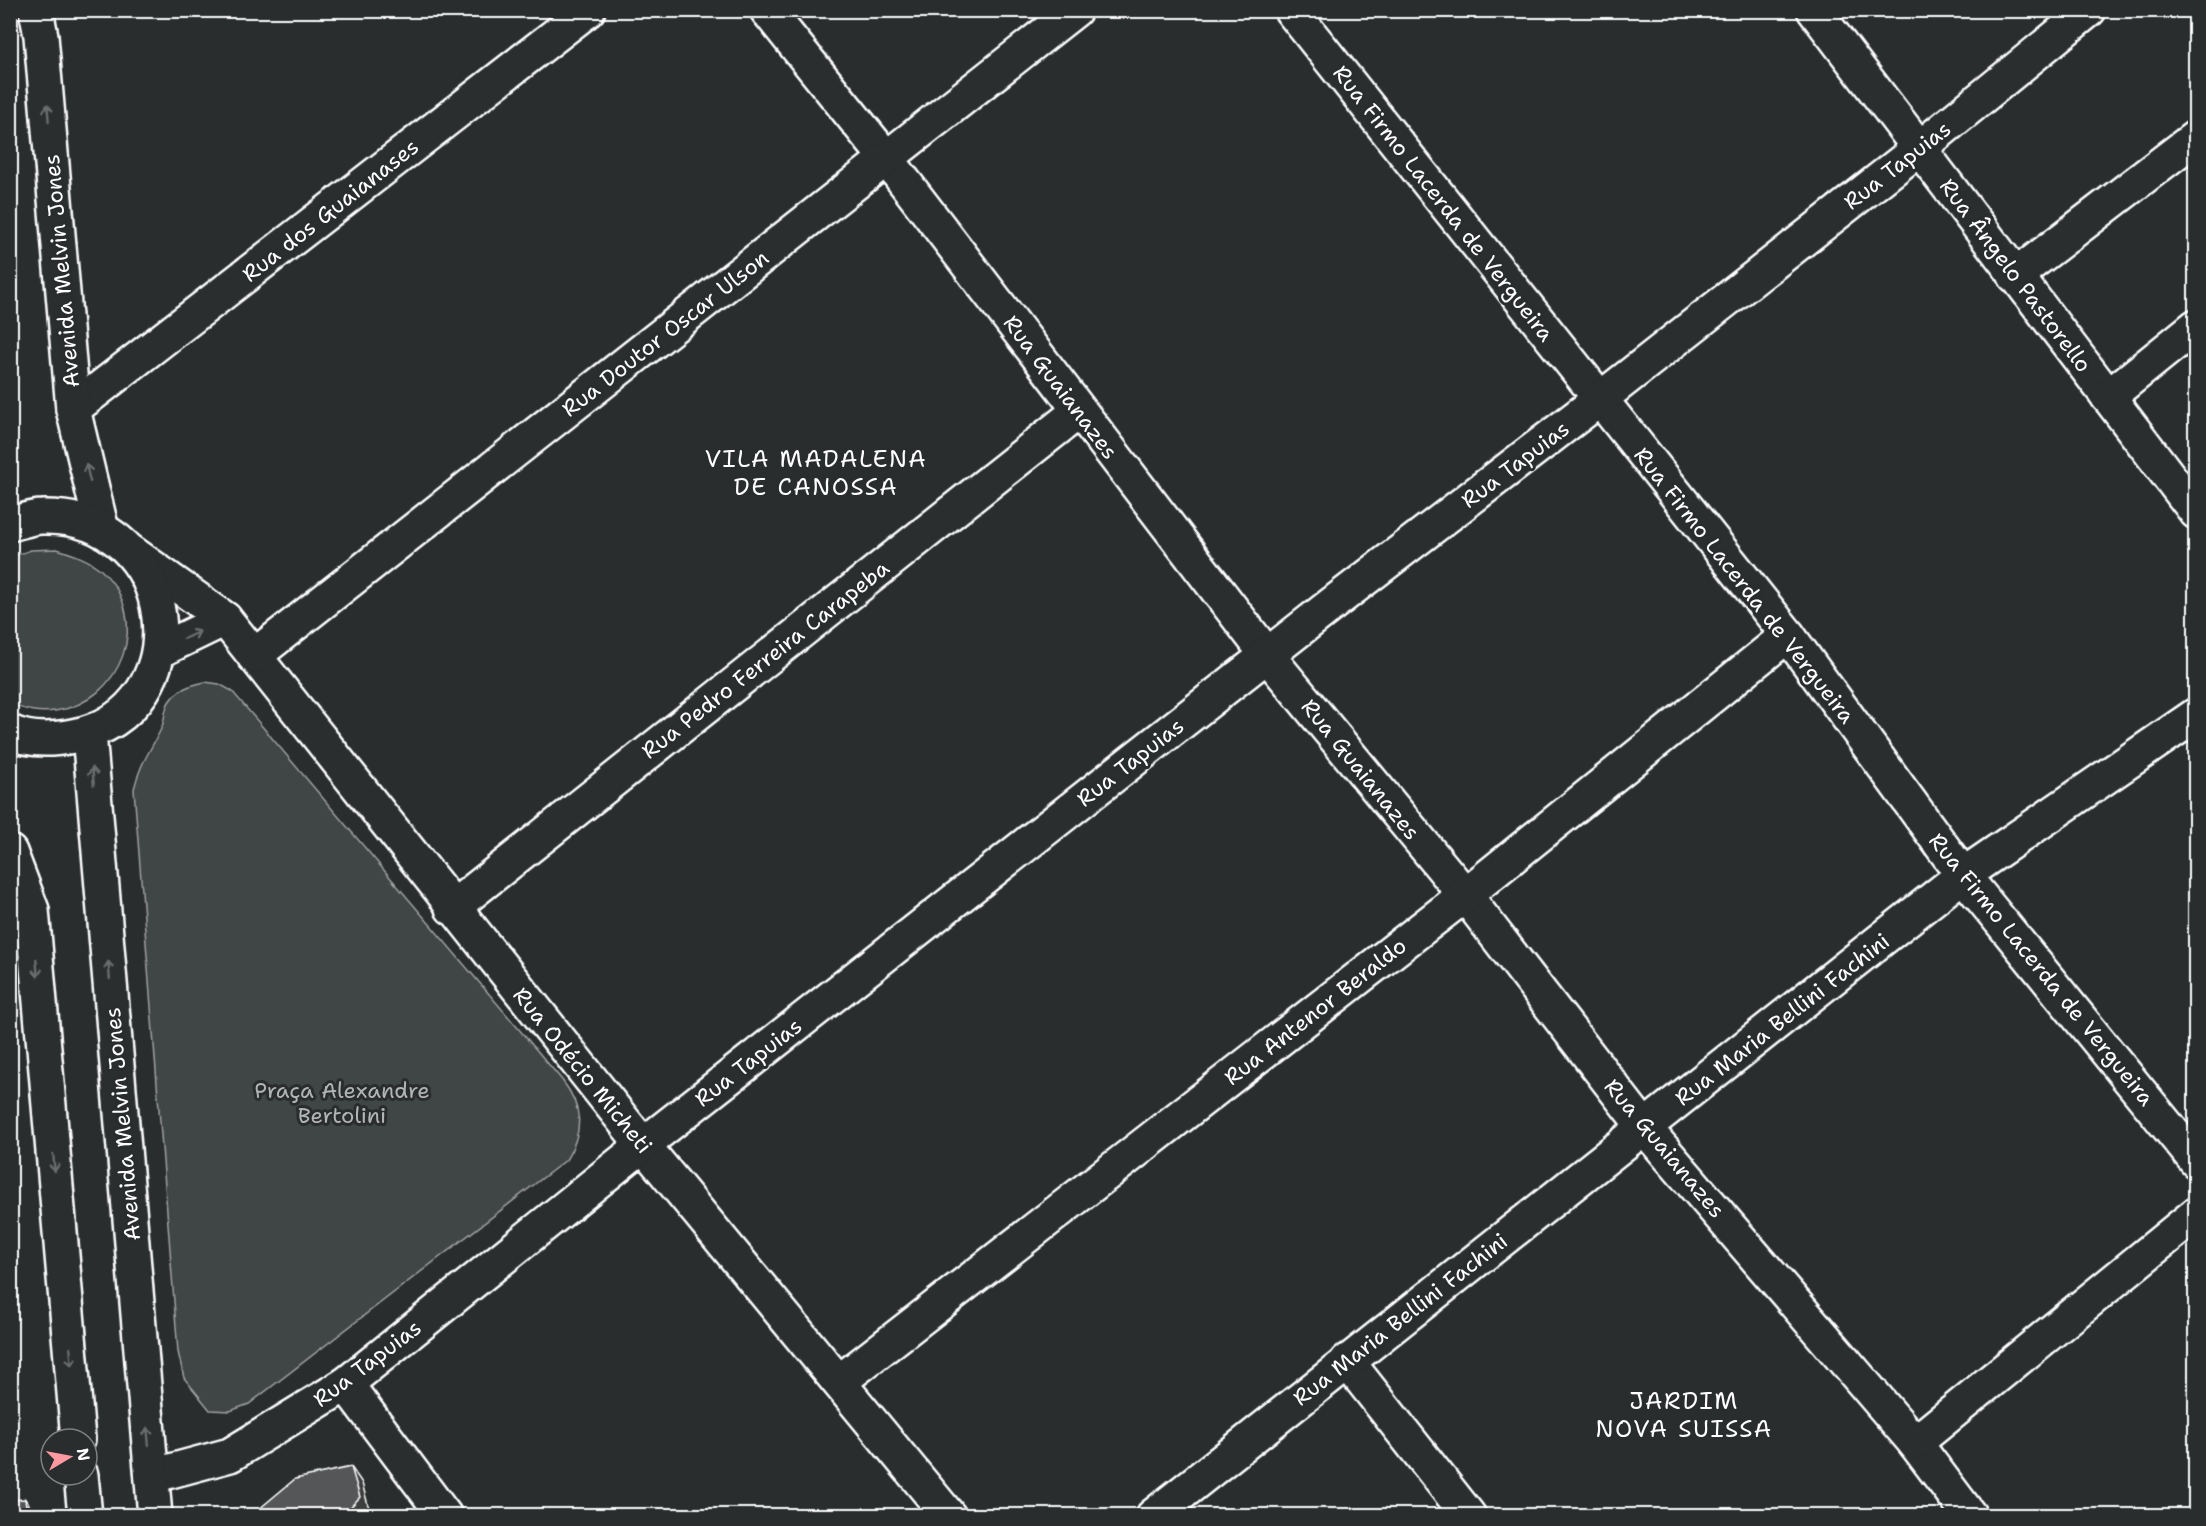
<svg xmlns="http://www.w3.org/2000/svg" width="2206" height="1526" font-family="'Shantell Sans',sans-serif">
<rect width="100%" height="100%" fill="#2a2d2e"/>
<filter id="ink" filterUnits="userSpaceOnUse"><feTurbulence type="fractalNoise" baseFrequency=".0167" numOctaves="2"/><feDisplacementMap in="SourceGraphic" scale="12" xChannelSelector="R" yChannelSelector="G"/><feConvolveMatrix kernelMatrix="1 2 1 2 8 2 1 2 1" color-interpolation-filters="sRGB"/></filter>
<g filter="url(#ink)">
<g fill="#414445" stroke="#a0a2a2" stroke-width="1.5">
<path d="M 57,549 C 73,554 89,559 102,571 C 153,619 122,702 55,711 C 41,713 23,711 11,703 L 11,557 L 31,550 Z"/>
<path d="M 205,682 L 219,684 L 232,691 L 562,1080 C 583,1107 584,1131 566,1160 L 249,1404 L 230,1411 L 210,1410 L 184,1378 L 178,1352 L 134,789 C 140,763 150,752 161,729 C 165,721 164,710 169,702 C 177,689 191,685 205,682 Z"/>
</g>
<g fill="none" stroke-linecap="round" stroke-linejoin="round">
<g stroke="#fff" stroke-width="38">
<g id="minor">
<polyline points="767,10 887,159 1267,655 1465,895 1644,1127 1915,1443 1970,1516"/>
<polyline points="1291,10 1788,635 1963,875 2196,1161"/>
<polyline points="1814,10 2196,512"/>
<polyline points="2015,276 2196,137"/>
<polyline points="2108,397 2196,326"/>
<polyline points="73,409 588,10"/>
<polyline points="131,552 225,619 643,1145 949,1516"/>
<polyline points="159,651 225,619"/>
<polyline points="254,656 1075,10"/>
<polyline points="452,908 1079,411"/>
<polyline points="1347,1361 1469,1516"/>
<polyline points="839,1382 1465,895 1788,635"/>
<polyline points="346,1384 445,1516"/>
<polyline points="1915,1443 2196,1214"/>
<polyline points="152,1476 230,1455 346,1384 643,1145 1336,601 1600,399 1921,147 2089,10"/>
<polyline points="1153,1516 1963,875 2196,715"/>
</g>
</g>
<g stroke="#fff" stroke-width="38">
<g id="tertiary">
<polyline points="36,10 41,36 73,409 102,530"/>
<path d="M 10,524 C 20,522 31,517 42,517 C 182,513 203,711 73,736 C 53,740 29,741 10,732"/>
<polyline points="89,733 155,1516"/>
<polyline points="10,852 32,910 78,1439"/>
<polyline points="81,1475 85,1516"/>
</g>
</g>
<use href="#minor" stroke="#2a2d2e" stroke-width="33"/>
<use href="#tertiary" stroke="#2a2d2e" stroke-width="33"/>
</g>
<g fill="#3c3d3e" stroke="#fff" stroke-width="1.5">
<polygon points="351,1467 362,1483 370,1512 367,1515 343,1515"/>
<polygon points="25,1499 29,1504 30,1515 27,1515"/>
</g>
<g fill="#555758" stroke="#fff" stroke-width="1.5">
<polygon points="351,1467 360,1497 343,1515 252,1515 295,1479"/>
<polygon points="25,1499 27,1515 10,1515 10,1500"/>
</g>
<defs><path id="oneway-shaft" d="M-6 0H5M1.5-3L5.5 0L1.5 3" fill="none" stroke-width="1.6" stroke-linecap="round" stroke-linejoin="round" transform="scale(1.5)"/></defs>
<g stroke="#6a6c6d">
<use href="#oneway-shaft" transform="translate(48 113) rotate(-95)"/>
<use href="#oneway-shaft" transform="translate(88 473) rotate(-104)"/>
<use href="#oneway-shaft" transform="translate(192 635) rotate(-25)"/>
<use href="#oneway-shaft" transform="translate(93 776) rotate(-95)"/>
<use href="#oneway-shaft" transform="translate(37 968) rotate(85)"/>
<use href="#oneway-shaft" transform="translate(109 970) rotate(-95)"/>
<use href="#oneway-shaft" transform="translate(54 1163) rotate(85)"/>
<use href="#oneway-shaft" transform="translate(71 1357) rotate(85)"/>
<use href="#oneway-shaft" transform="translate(148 1436) rotate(-95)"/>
</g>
</g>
<g text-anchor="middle" stroke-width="6" stroke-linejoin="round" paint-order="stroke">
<g font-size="22" fill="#fff" stroke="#2a2d2e">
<text transform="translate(1897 165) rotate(-38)" y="8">Rua Tapuias</text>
<text transform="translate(1444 203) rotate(52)" y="8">Rua Firmo Lacerda de Vergueira</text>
<text transform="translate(330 210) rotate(-38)" y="8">Rua dos Guaianases</text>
<text transform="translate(61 271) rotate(-95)" y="8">Avenida Melvin Jones</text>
<text transform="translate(2016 275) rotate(53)" y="8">Rua Ângelo Pastorello</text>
<text transform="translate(665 333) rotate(-38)" y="8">Rua Doutor Oscar Ulson</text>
<text transform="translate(1061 387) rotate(53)" y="8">Rua Guaianazes</text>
<text transform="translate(1515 464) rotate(-37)" y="8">Rua Tapuias</text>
<text transform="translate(1745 585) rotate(52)" y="8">Rua Firmo Lacerda de Vergueira</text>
<text transform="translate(765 659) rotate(-38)" y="8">Rua Pedro Ferreira Carapeba</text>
<text transform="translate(1130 762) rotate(-38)" y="8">Rua Tapuias</text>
<text transform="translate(1361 769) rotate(51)" y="8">Rua Guaianazes</text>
<text transform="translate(2042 969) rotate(51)" y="8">Rua Firmo Lacerda de Vergueira</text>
<text transform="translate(1315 1011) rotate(-38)" y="8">Rua Antenor Beraldo</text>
<text transform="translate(1782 1019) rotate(-38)" y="8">Rua Maria Bellini Fachini</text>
<text transform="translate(748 1062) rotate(-38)" y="8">Rua Tapuias</text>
<text transform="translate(583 1070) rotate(51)" y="8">Rua Odécio Micheti</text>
<text transform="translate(122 1124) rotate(-95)" y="8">Avenida Melvin Jones</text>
<text transform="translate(1665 1148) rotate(50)" y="8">Rua Guaianazes</text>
<text transform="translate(1400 1319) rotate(-38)" y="8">Rua Maria Bellini Fachini</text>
<text transform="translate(367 1363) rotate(-37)" y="8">Rua Tapuias</text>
</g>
<g font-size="22" fill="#b3b4b5" stroke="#2a2d2e">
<text x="342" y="1098">Praça Alexandre<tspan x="342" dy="25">Bertolini</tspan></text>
</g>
<g font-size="24" letter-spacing="1.5" fill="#fff" stroke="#2a2d2e">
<text x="816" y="467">VILA MADALENA<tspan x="816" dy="28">DE CANOSSA</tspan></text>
<text x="1684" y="1409">JARDIM<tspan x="1684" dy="28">NOVA SUISSA</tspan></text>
</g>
</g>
<rect width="2206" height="1526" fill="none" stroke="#2a2d2e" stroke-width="36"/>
<rect x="18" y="18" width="2170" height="1490" fill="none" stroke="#fff" stroke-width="2" filter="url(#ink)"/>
<g transform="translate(69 1457) rotate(80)"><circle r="28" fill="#2a2d2e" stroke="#7f8182" stroke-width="1.5"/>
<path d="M0-4.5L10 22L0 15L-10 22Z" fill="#ff9aa2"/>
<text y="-9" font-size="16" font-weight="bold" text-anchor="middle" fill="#ffffff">N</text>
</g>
</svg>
